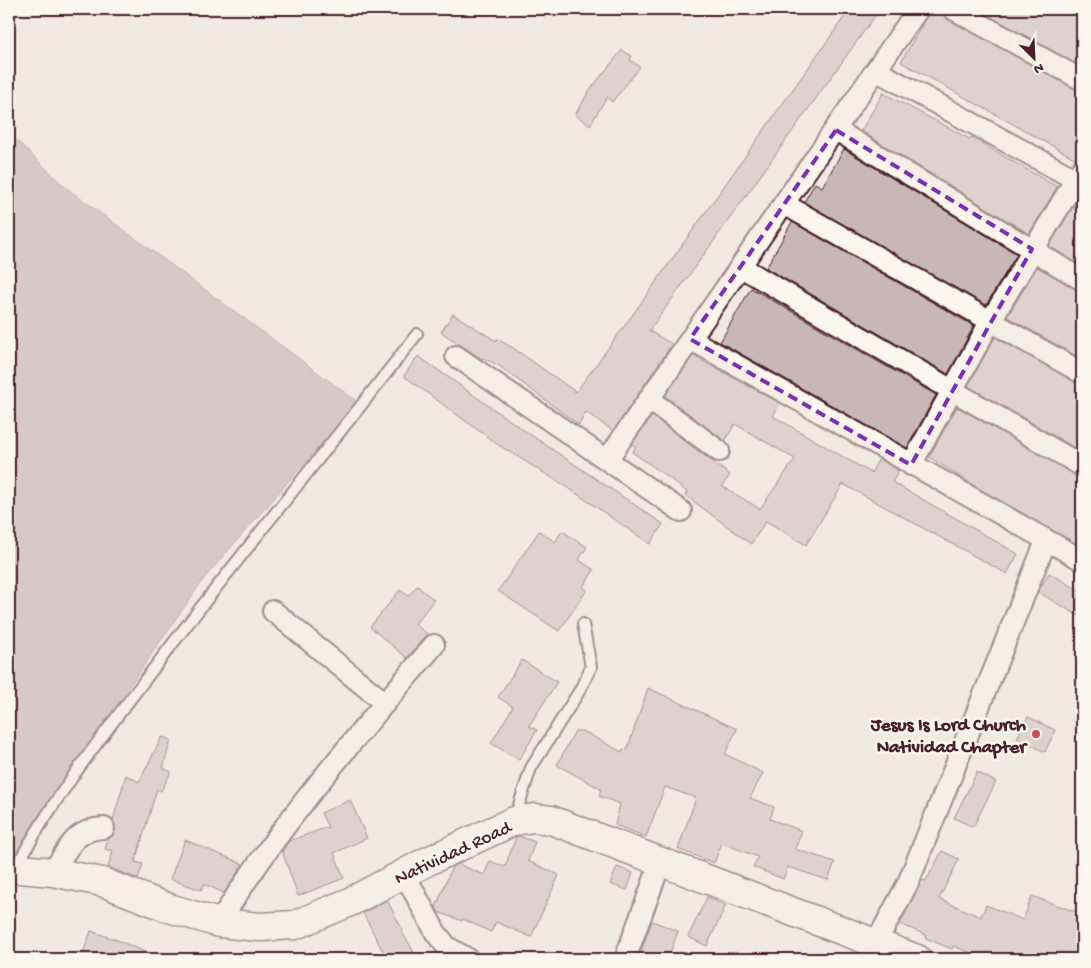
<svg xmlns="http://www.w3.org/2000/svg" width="1091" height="968" font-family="'Gochi Hand',sans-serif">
<rect width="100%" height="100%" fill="#f0eae0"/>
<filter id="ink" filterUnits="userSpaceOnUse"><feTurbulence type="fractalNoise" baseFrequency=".02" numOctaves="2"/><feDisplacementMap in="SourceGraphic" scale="10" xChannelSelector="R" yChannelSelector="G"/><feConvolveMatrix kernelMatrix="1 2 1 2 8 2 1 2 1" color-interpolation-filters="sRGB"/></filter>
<g filter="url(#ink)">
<polygon fill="#b8a4a2" stroke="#8c6f72" points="9,133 65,187 358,402 205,577 84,752 21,858 9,858"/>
<g fill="#c8b8b3" stroke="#4a1f2b">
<polygon points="850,9 880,9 649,331 672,344 613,431 586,412 579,425 498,365 483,358 482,359 441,332 453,314 496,341 497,339 513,348 576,392 631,317"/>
<polygon points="931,9 941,9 947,19 1082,92 1082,157 1076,159 901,62"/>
<polygon points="977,9 1082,9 1082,67"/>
<polygon points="622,50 632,56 630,60 640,67 612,102 607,97 590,125 575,115 589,91"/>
<polygon points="883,93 970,139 971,137 1057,187 1029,234 861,131"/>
<polygon points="844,149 1017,254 986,305 804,202 815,183 822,187"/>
<polygon points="1078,199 1082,202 1082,266 1049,246"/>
<polygon points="792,222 974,326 948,374 766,268"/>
<polygon points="1037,267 1082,292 1082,359 1007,317"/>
<polygon points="751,288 936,395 907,448 720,342"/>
<polygon points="995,337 1082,385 1082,452 968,386"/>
<polygon points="418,356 519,427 663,524 650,544 567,487 497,444 404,376"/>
<polygon points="693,356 780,403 773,416 871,473 879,459 899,471 892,482 1018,554 1007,574 843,484 806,545 766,521 751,544 685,495 687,492 668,477 632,452 636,447 632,444 652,416 730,475 722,486 760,509 795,459 735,424 725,441 665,396"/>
<polygon points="957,407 1082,478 1082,547 978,488 929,457"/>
<polygon points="539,531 555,542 562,531 587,547 579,560 594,570 583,587 587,590 559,631 498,591"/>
<polygon points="1049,573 1082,592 1082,618 1038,592"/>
<polygon points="417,586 434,600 415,624 427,634 407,658 370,627 400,590 408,596"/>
<polygon points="522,660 557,682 529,726 537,730 519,760 491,743 513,707 498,697"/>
<polygon points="648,688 737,729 725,754 763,773 750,798 774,807 770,819 802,831 795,849 835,862 828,880 788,867 783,879 753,867 758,857 722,843 714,863 678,849 696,798 665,787 646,837 615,825 620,804 599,796 601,789 557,765 575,731 583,731 622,752 623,749 627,750"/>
<polygon points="1028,717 1055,730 1045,752 1017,738"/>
<polygon points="162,737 171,740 163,768 171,772 161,791 157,789 135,862 143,864 138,879 108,867 113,851 105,849 108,839 115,832 113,820 126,775 139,782"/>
<polygon points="977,772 996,782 973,827 954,818"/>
<polygon points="350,800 367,838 334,853 344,878 298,896 282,851 289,841 328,827 321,813"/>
<polygon points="519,836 535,842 528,861 559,875 531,937 496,922 491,932 463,919 462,921 438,912 436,907 452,867 458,864 484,875 490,861 505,867 516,837"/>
<polygon points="185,840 243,864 224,893 204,884 201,890 170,879"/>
<polygon points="942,851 959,859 939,899 981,917 986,905 1023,920 1032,896 1082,914 1082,959 987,959 953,946 952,949 925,938 926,935 900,924 922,880 926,881"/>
<polygon points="617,867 633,873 627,890 610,884"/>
<polygon points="707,897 726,905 707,946 688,937"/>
<polygon points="387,900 402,929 401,930 418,959 387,959 363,913"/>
<polygon points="652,921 678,931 668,959 641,951"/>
<polygon points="91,931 117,940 162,959 81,959"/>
</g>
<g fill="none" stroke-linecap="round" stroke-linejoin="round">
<g stroke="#4a1f2b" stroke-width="14">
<g id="lane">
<polyline points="514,820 531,768 580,690 591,667 583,624"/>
<path d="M 16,867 C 54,797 103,735 151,672 C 237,558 329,448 417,334"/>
</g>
</g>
<g stroke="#4a1f2b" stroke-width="24">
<g id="street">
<polyline points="953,9 1082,80"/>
<polyline points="877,71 1082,183"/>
<polyline points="836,130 1082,280"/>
<polyline points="784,204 1082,373"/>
<polyline points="741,267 1082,466"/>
<polyline points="690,339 1082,560"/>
<polyline points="456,356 681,511"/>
<polyline points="650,400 719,451"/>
<polyline points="607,460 918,9"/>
<polyline points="911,465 991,320 1082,169"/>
<polyline points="273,611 385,703"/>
<path d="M 53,872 C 67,850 74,829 104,828"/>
<polyline points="404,873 436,933 447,947 468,959"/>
<path d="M 219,923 C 280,823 359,734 434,645"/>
<polyline points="876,943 908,883 1046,541"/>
<polyline points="625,959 661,861"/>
</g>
</g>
<g stroke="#4a1f2b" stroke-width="31">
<polyline id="secondary" points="9,868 53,872 102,882 169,908 219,923 260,927 295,925 350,902 428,861 514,821 534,818 551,820 917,959"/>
</g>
<use href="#lane" stroke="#fbf7ec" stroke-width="10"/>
<use href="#street" stroke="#fbf7ec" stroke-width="20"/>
<use href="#secondary" stroke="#fbf7ec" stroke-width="28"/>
</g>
</g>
<path d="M0 0H1091V968H0ZM 836,130 L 1032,249 L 911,465 L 690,339 Z" fill="#f0eae0" fill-opacity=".55" fill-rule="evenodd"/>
<path fill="none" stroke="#7b2cbf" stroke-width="4" stroke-dasharray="10 6" stroke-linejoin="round" d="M 836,130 L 1032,249 L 911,465 L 690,339 Z"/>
<circle fill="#d1495b" stroke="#fbf7ec" stroke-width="2" cx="1036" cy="734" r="5"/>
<g text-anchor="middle" stroke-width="5" stroke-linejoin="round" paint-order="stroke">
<g font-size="19" font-weight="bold" fill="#4a1f2b" stroke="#fbf7ec" text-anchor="end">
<text x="1026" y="730">Jesus Is Lord Church<tspan x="1026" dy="22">Natividad Chapter</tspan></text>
</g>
<g font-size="19" fill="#4a1f2b" stroke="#fbf7ec">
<text transform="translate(452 851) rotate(-25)" y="7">Natividad Road</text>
</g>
</g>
<rect width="1091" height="968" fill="none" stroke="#fbf7ec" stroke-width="30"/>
<rect x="15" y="15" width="1061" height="938" fill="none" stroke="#4a1f2b" stroke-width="2" filter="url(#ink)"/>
<g transform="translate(1034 58) rotate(156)" stroke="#fbf7ec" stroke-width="4" paint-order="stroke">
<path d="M0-4L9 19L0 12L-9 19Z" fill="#4a1f2b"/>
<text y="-8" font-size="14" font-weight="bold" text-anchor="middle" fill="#4a1f2b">N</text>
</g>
</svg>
